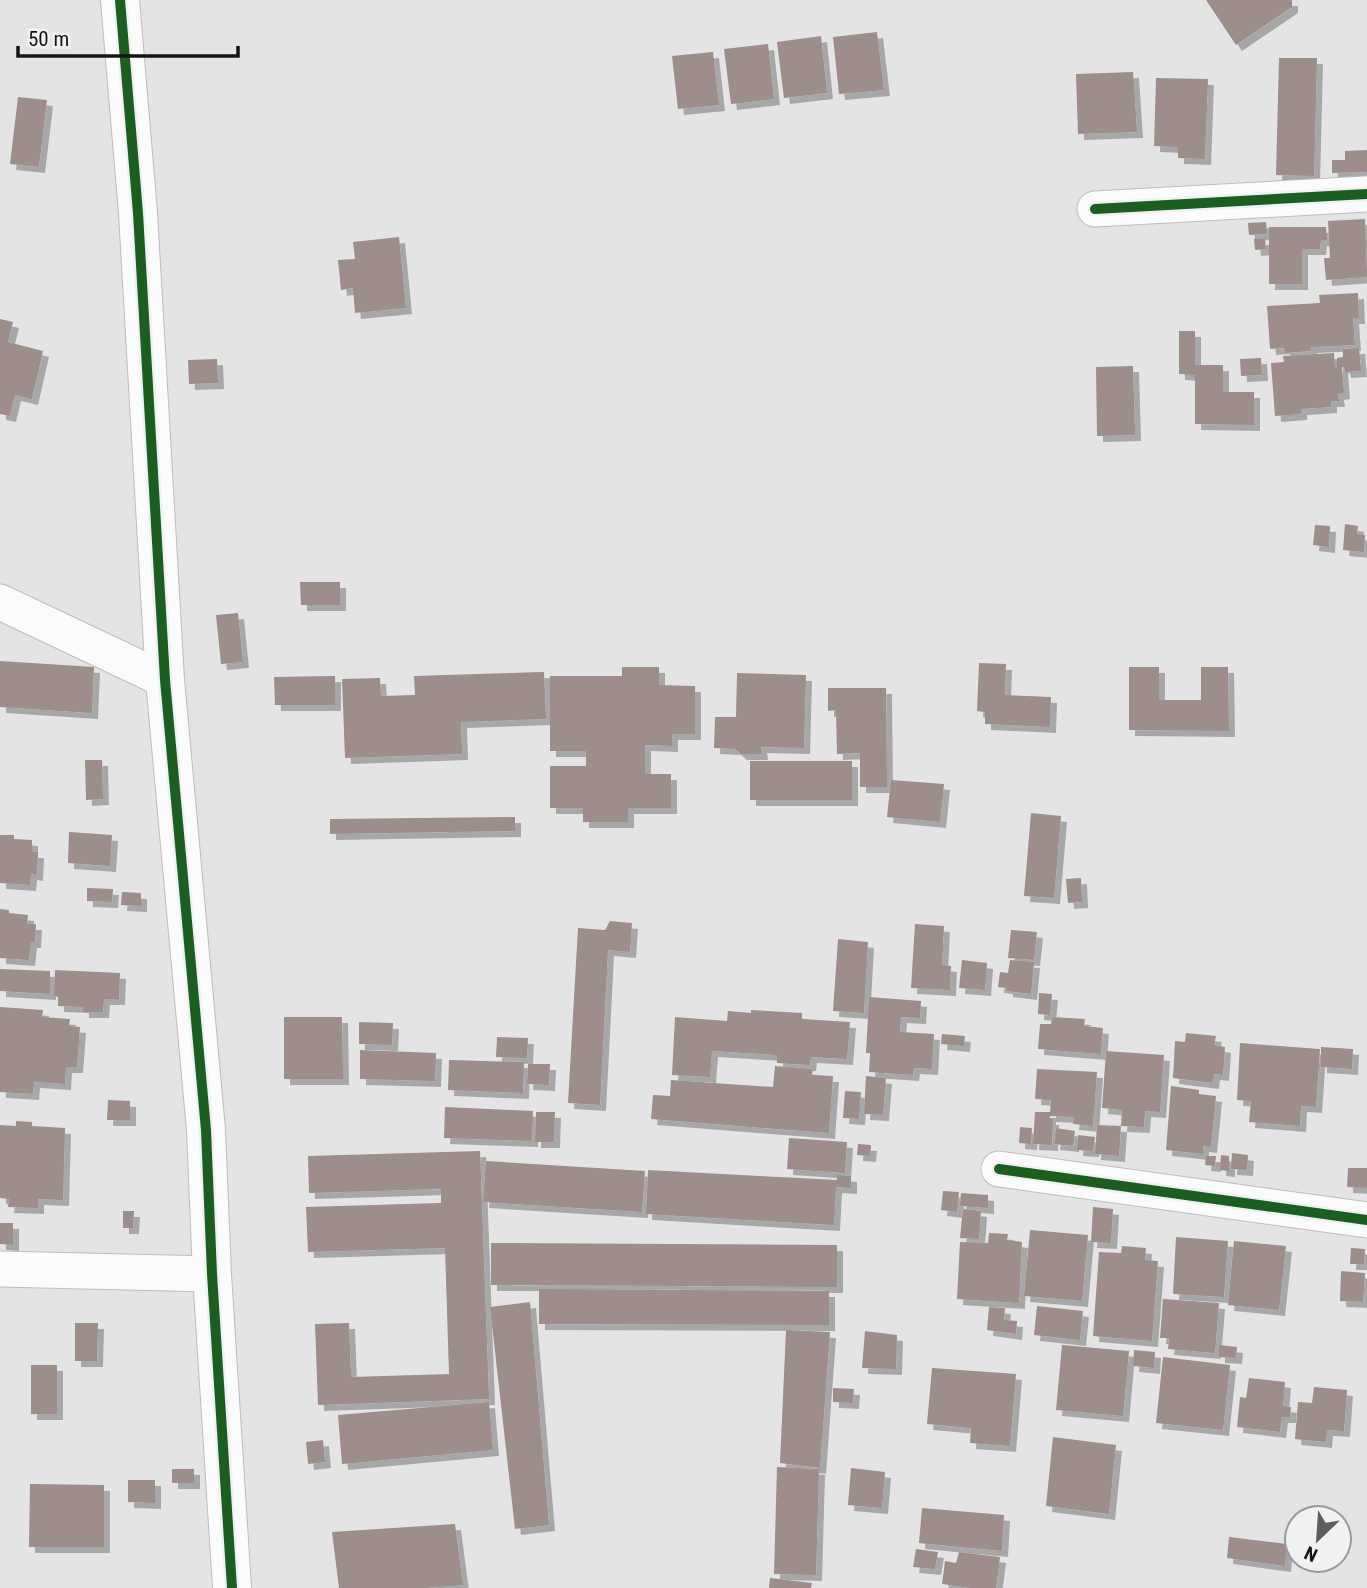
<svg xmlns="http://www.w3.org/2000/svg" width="1367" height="1588" font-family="'Roboto Condensed',sans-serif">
<defs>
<filter id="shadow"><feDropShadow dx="6" dy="6" stdDeviation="0" flood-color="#0004"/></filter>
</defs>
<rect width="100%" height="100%" fill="#e4e4e5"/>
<g fill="#9d8d8b" filter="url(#shadow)">
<polygon points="1206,0 1292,0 1292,7 1236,45"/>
<polygon points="877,32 884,90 839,94 833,37"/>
<polygon points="821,36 827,93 784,98 777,42"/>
<polygon points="768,44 774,99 731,104 724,49"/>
<polygon points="713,52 719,105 678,109 672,56"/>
<polygon points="1279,58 1317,58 1314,176 1276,175"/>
<polygon points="1133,72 1137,132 1078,134 1076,74"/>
<polygon points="1156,78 1208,79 1205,159 1178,158 1178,147 1154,146"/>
<polygon points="18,97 47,100 39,167 10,164"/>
<polygon points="1367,150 1367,172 1332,173 1332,160 1345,160 1345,151"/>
<polygon points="1365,219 1367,277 1326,280 1324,258 1330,258 1328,221"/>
<polygon points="1266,222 1267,234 1249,235 1248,223"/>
<polygon points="1269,227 1326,227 1327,240 1321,240 1320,249 1302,249 1302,284 1269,284"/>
<polygon points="399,237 406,308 355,313 353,288 341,290 338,260 355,259 353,242"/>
<polygon points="1254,239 1265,239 1266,249 1255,250"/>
<polygon points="1358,293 1359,318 1353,318 1355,345 1311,347 1311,351 1285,353 1284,348 1270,349 1267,306 1320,303 1319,295"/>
<polygon points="0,319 13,322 8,342 43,351 32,399 15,395 10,416 0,414"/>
<polygon points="1179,331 1195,331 1195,365 1223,365 1223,392 1254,392 1254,425 1195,424 1195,375 1179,374"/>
<polygon points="1359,348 1361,371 1345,372 1344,367 1342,367 1344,393 1338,394 1339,401 1331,401 1331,407 1301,409 1301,414 1275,416 1271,363 1284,362 1283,356 1334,353 1335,368 1337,368 1337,358 1343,357 1343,349"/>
<polygon points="1261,358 1262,375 1241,376 1240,359"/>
<polygon points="217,359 218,383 189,384 188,360"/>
<polygon points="1133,366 1135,435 1097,436 1096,367"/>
<polygon points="1345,524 1358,526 1357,534 1365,535 1364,552 1343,550"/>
<polygon points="1315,525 1330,526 1329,547 1313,545"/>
<polygon points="300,582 340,582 340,605 301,605"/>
<polygon points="238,613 243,662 221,664 216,615"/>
<polygon points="0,661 94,667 92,713 0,707"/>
<polygon points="979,663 1006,664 1005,695 1051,697 1050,727 985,724 985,712 977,711"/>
<polygon points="622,667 659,667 659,685 695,686 695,734 672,734 672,746 645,745 645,774 671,774 671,808 628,808 628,822 583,822 583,808 550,808 550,766 586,766 586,751 550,751 550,676 622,676"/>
<polygon points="1129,667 1159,667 1159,700 1201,700 1201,667 1228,667 1229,731 1129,730"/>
<polygon points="544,672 546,719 461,722 462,754 345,758 342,679 380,678 381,696 415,695 414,676"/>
<polygon points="737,673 806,675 804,748 761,747 762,754 741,754 735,749 714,748 715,717 736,717"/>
<polygon points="335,676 335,705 275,705 274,677"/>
<polygon points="828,688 886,688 887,787 860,787 860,753 837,754 836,710 828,711"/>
<polygon points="85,760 102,760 103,799 86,800"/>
<rect x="750" y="761" width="102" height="39"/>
<polygon points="891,780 944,784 940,822 887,817"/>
<polygon points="1031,813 1061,816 1054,898 1024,896"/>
<polygon points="515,817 515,831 330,834 330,819"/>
<polygon points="69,832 112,835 110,866 68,863"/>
<polygon points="0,835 14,835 14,839 32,840 32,852 38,852 37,875 31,874 30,885 0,883"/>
<polygon points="1081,878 1082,902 1068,903 1066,879"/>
<polygon points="87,888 113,889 112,902 87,901"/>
<polygon points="122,892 141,893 141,906 121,905"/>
<polygon points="0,909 9,910 9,913 28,915 27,924 36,924 35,942 31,942 29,960 0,958"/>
<polygon points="610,921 632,923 630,952 608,950 600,1105 568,1103 578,928 605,930"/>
<polygon points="915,924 944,926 942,965 951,966 950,990 911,988"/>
<polygon points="1011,930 1037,932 1034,960 1008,958"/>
<polygon points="838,939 868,942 864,1013 833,1011"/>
<polygon points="962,960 987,963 985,990 959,988"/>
<polygon points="1010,960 1034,962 1031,994 1007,991 1007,988 998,987 1000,972 1008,973"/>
<polygon points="0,969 50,971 50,994 0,991"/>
<polygon points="55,970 120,973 119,999 104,999 103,1012 83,1012 83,1007 58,1006 58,997 54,996"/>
<polygon points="1039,993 1052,994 1050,1015 1038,1014"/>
<polygon points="869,997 921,1001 920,1018 901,1017 900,1032 934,1034 932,1069 914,1068 913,1075 869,1072 870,1053 866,1053"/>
<polygon points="0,1007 43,1010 42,1017 70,1019 69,1026 80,1027 77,1067 66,1067 65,1084 34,1082 33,1094 0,1092"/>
<polygon points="751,1010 802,1013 802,1019 850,1022 847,1059 811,1057 810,1065 777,1063 777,1055 712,1051 710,1077 672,1075 675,1017 727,1021 728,1011 751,1013"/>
<polygon points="284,1017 342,1017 343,1079 284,1079"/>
<polygon points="1052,1017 1085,1019 1084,1026 1103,1028 1101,1054 1038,1049 1040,1024 1051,1024"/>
<polygon points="359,1022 393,1023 392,1045 359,1044"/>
<polygon points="1186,1033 1216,1036 1214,1045 1225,1047 1223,1075 1214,1074 1213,1083 1173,1078 1175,1041 1185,1042"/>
<polygon points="942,1034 965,1036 964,1046 941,1044"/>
<polygon points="497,1037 528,1038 527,1058 496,1057"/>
<polygon points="1240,1043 1320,1049 1316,1107 1301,1106 1300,1126 1249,1122 1251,1101 1237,1100"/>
<polygon points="1321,1047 1353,1049 1352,1069 1321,1067"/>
<polygon points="360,1050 436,1053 435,1081 360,1079"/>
<polygon points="1106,1051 1164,1055 1160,1112 1145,1111 1144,1127 1121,1126 1122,1110 1102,1108"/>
<polygon points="449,1060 524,1062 523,1093 448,1090"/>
<polygon points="528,1064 550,1064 549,1085 527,1084"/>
<polygon points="775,1066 813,1069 812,1075 833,1076 829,1133 651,1119 653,1095 670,1096 671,1080 773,1087"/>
<polygon points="1037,1069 1097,1072 1093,1126 1073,1124 1074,1117 1050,1116 1050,1119 1053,1119 1052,1145 1033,1144 1035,1112 1050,1112 1051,1100 1035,1099"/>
<polygon points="866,1076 886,1078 883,1115 864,1114"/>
<polygon points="1171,1086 1199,1090 1199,1094 1216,1096 1211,1147 1203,1146 1203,1154 1166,1150"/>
<polygon points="845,1091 861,1092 859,1119 843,1118"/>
<polygon points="108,1100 130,1101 130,1120 107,1120"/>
<polygon points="445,1107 533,1111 532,1141 444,1138"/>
<polygon points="536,1112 555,1112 554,1142 535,1142"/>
<polygon points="16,1121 32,1122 32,1126 65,1128 63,1200 38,1199 38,1208 8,1207 9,1199 0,1198 0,1125 16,1126"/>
<polygon points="1097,1125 1121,1126 1119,1156 1095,1154"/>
<polygon points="1020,1127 1032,1128 1031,1144 1019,1143"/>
<polygon points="1056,1128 1075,1131 1073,1146 1054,1144"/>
<polygon points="1078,1135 1095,1137 1093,1151 1077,1150"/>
<polygon points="789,1138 847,1142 845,1173 787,1169"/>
<polygon points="858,1144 871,1145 870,1156 857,1155"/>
<polygon points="480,1151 489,1399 318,1405 315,1324 349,1323 351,1377 449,1374 445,1248 308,1252 306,1207 441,1203 441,1189 309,1193 308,1156"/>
<polygon points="1232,1153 1248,1155 1247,1170 1231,1169"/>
<polygon points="1221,1155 1229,1156 1229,1171 1220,1170"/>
<polygon points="1206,1156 1216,1156 1215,1166 1205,1165"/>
<polygon points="486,1161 645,1171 642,1212 483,1202"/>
<polygon points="1348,1168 1367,1168 1367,1188 1347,1187"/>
<polygon points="648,1170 837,1180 837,1175 851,1176 851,1188 836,1187 834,1225 646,1214"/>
<polygon points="943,1191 959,1192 957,1212 941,1210"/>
<polygon points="961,1193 988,1195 988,1208 960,1206"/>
<polygon points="1093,1207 1113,1209 1111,1243 1091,1242"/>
<polygon points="963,1209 981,1211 979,1239 960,1238"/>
<polygon points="123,1211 134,1211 133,1228 123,1228"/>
<polygon points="0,1223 13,1223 13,1245 0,1244"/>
<polygon points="1030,1230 1088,1235 1082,1301 1024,1296"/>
<polygon points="989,1233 1008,1234 1007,1240 1022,1242 1019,1303 957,1299 960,1242 988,1243"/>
<polygon points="1176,1237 1228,1241 1224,1297 1173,1294"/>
<polygon points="1234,1241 1286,1246 1279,1310 1228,1305"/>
<polygon points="491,1243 837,1245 837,1287 491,1285"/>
<polygon points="1122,1246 1146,1248 1145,1260 1158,1261 1152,1341 1093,1336 1099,1252 1121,1253"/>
<polygon points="1351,1248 1365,1249 1364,1264 1350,1264"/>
<polygon points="1341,1271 1365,1273 1363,1302 1340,1301"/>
<polygon points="539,1289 829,1291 829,1325 539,1324"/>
<polygon points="1163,1299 1219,1303 1215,1353 1168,1349 1169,1338 1160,1338"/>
<polygon points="530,1302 549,1525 515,1529 490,1307"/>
<polygon points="1037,1306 1083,1311 1080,1340 1034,1335"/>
<polygon points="989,1307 1005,1308 1004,1320 1017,1321 1016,1334 987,1330"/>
<polygon points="75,1323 98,1323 97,1361 75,1361"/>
<polygon points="786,1330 830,1332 820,1468 780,1463"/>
<polygon points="865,1331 897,1335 896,1369 862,1368"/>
<polygon points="1062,1345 1129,1351 1123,1416 1056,1410"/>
<polygon points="1219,1345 1237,1347 1236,1358 1219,1357"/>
<polygon points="1134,1350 1155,1352 1154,1368 1133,1366"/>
<polygon points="1163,1357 1230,1365 1223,1430 1156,1423"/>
<rect x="31" y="1365" width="26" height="49"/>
<polygon points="932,1368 1016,1374 1010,1446 970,1443 971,1428 927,1424"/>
<polygon points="1249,1378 1285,1382 1283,1406 1291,1407 1290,1417 1282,1417 1280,1432 1237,1427 1240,1397 1246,1398"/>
<polygon points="1314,1387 1347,1390 1344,1431 1327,1430 1326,1442 1295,1439 1298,1402 1312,1403"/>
<polygon points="833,1388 854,1389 853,1403 833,1402"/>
<polygon points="489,1402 493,1450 342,1464 338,1415"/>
<polygon points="1053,1437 1116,1445 1109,1514 1046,1506"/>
<polygon points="323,1440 325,1462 308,1464 306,1442"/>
<polygon points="777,1467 819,1469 816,1575 774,1574"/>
<polygon points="851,1468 885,1472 882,1508 848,1505"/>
<rect x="172" y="1469" width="22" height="14"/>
<polygon points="128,1480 155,1480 155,1503 128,1502"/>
<polygon points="30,1484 104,1485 104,1547 29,1547"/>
<polygon points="922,1508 1004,1515 1002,1551 919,1543"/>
<polygon points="455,1524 463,1585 426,1588 339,1588 332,1532"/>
<polygon points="1229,1537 1287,1544 1285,1566 1227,1558"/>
<polygon points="916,1549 938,1552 935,1569 913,1567"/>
<polygon points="959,1552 1000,1557 996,1588 970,1588 942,1584 945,1561 956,1563"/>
<polygon points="770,1578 812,1583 811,1588 769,1588"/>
</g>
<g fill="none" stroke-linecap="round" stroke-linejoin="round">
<g stroke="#bebebf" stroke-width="37">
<g id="minor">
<polyline points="1095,209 1367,194"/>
<polyline points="0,602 165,680"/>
<polyline points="999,1169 1367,1220"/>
<polyline points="0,1269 212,1274"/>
</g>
</g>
<g stroke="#bebebf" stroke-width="40">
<polyline id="tertiary" points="120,0 138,213 165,680 206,1130 212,1274 232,1588"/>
</g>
<use href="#minor" stroke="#fbfbfb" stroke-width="35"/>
<use href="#tertiary" stroke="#fbfbfb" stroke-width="38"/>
<g stroke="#f0f1f3" stroke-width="15">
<g id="cycleway">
<polyline points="120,0 138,213 165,680 206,1130 212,1274 232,1588"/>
<polyline points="1095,209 1367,194"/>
<polyline points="999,1169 1367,1220"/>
</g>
</g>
<use href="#cycleway" stroke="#1b5e20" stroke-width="10"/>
</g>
<g transform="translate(1318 1539) rotate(205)"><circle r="33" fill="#f0f1f3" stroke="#98999b" stroke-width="2"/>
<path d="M0-5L12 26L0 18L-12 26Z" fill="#5d5d5e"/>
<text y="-10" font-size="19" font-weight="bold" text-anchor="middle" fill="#151516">N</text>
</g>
<path d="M18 46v10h220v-10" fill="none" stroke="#151516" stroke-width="3.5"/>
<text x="28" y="46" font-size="21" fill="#151516" stroke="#f0f1f3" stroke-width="5" paint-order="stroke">50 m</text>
</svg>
